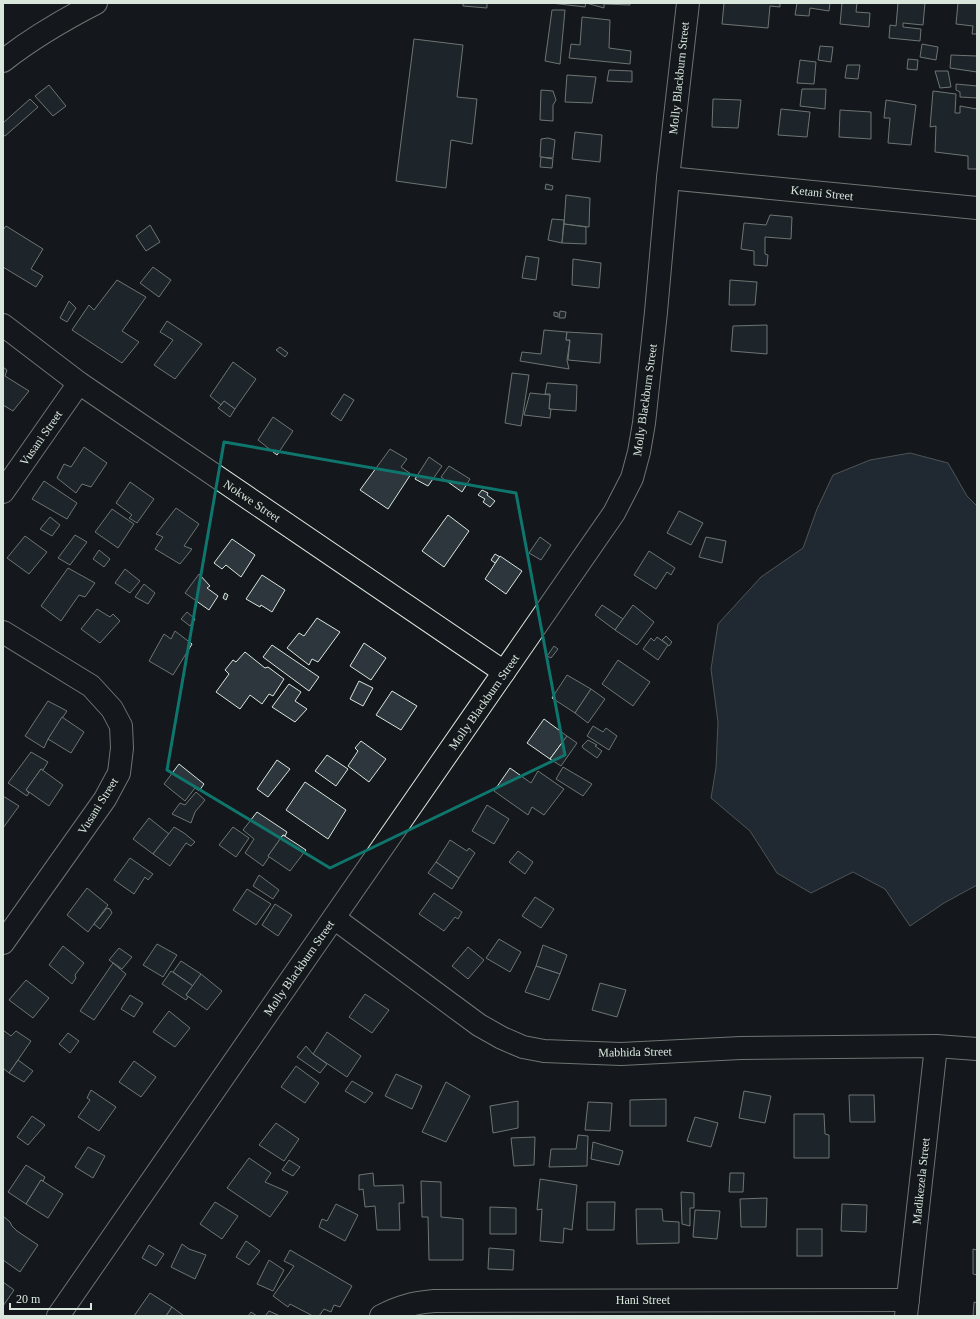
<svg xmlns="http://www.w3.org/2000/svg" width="980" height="1319" font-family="Georgia,serif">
<rect width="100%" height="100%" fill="#14181c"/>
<polygon fill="#2f3f4d" stroke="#939e99" points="910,453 948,463 967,496 977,506 977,885 944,903 910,926 885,889 853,872 811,893 777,873 750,831 711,798 716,768 718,722 711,669 718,624 761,577 803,548 817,509 833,475 870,460"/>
<g fill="#2c363c" stroke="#d8e6dc">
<polygon points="463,3 487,3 487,8 463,6"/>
<polygon points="551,3 630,3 630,5 604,4 604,8 586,3 585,7"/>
<polygon points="724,3 780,3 780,7 770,6 768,28 722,24"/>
<polygon points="797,3 830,3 829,11 810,8 809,16 795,15"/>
<polygon points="842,3 857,3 856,12 870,13 869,27 840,24"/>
<polygon points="898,3 925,3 923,25 903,23 903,27 921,29 920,41 889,38 890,25 896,26"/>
<polygon points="958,3 977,3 977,34 972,34 973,26 956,24"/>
<polygon points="552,10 565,10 560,64 545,61"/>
<polygon points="582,17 610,20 609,48 631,51 630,64 569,58 571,44 580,45"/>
<polygon points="414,39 463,45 457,97 477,99 472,144 451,140 446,188 396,181"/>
<polygon points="922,44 938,47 936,60 920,57"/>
<polygon points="820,46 833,47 831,62 818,60"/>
<polygon points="951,55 977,56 977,72 950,68"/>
<polygon points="908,59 918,60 917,70 907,69"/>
<polygon points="800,60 816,62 814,84 797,83"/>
<polygon points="847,65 860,65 858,79 845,78"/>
<polygon points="609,70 632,71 632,82 607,81"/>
<polygon points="935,71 948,71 951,87 940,88"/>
<polygon points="567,75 596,77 592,103 565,102"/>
<polygon points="956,84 977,86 977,98 960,97 960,92 956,90"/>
<polygon points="49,85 66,106 53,116 35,96"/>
<polygon points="802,89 826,89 825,109 800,106"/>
<polygon points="541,90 553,91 556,100 553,105 553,121 540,120"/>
<polygon points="933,91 956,94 955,113 960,113 960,106 977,109 977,169 968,169 968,156 935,152 936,126 930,127"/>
<polygon points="30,99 38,107 5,136 3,135 3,123"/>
<polygon points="713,99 741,100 738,128 712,127"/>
<polygon points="886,100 916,105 911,145 888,143 890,118 884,118"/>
<polygon points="781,109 810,112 807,137 778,135"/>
<polygon points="840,110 871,112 871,139 839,137"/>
<polygon points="575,132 602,135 600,162 572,159"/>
<polygon points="548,138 555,140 553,158 540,157 541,139"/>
<polygon points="541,157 553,159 552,168 540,167"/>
<polygon points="546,184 553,186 552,190 545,189"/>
<polygon points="566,195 590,198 589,227 564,224"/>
<polygon points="770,215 792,217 791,239 765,237 765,254 768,255 767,266 754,265 754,251 741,249 744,223 766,225"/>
<polygon points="552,219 564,220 562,243 548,240"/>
<polygon points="564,224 586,227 586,244 562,243"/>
<polygon points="150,225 160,242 146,251 136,236"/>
<polygon points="6,226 43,249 31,269 43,276 36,287 3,267 3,230"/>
<polygon points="526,256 539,258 536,280 522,278"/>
<polygon points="573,259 601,263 599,288 572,285"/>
<polygon points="153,267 171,280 159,297 140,283"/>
<polygon points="117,280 146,297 122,331 139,342 122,363 72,330 89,305 94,310"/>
<polygon points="730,280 757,282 755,305 729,305"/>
<polygon points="69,301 76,308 67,322 60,318"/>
<polygon points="560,311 566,312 565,318 559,318"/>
<polygon points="554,312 558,313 558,317 554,316"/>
<polygon points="167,321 202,344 175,379 154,365 173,340 160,332"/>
<polygon points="767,325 767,354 731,351 733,326"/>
<polygon points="544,330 567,332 566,340 570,340 567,360 569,369 520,361 522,352 541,354"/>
<polygon points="567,332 602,334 600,363 568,360 570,340 566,340"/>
<polygon points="280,347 288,353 285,357 276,350"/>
<polygon points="233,362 256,379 235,409 224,401 221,405 210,396"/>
<polygon points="3,367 7,370 5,376 29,391 13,411 3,405"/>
<polygon points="512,373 529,375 521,426 505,423"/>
<polygon points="547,383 577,385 576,411 549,409 550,394 545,394"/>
<polygon points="530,393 550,395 549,409 551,409 550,418 524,415"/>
<polygon points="344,394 354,400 341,421 331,414"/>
<polygon points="224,401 235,409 230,417 218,408 221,405"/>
<polygon points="273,417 293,431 277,455 258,440"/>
<polygon points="84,447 107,463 91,487 82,484 76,493 57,478 64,464 71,467"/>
<polygon points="390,449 407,459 401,467 411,474 388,509 360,490"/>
<polygon points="429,457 442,466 428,486 415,479"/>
<polygon points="449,466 470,479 462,492 441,477"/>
<polygon points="44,481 77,503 67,519 32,499"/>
<polygon points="130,482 154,499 137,523 129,518 132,515 116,503"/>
<polygon points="482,490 488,493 487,495 495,501 490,507 483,502 485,499 478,495"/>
<polygon points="176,508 199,524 184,546 192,549 180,564 155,549 163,537 156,534"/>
<polygon points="112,509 134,524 118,548 95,532"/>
<polygon points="679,511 703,523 691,545 667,533"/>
<polygon points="448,515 469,531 444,567 422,551"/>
<polygon points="50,517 60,525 52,536 40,529"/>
<polygon points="75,535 87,542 70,565 58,558"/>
<polygon points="25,536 47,552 29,574 7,558"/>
<polygon points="540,537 551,545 541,560 529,553"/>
<polygon points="706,537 726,541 722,563 699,557"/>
<polygon points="232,539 255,555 241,577 226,565 222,569 214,563"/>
<polygon points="99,550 110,559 104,567 93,559"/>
<polygon points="649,551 675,568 671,575 667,572 656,589 634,575"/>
<polygon points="495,554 500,557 495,563 491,560"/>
<polygon points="500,556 522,571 506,594 485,579"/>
<polygon points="68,568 95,583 85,597 79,595 61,621 41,606"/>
<polygon points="125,569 140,581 130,593 115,583"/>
<polygon points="199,574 210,586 207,588 218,596 209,610 185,593"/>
<polygon points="262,575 285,590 272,612 261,605 260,607 246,599"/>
<polygon points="144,584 155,593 148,604 135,597"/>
<polygon points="225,593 228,595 226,600 223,598"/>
<polygon points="602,605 623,619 615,630 595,615"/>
<polygon points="633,605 654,622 637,645 615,630"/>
<polygon points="97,609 110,617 113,614 120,621 100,643 81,629"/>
<polygon points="187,612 195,619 190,626 181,619"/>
<polygon points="317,618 340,632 318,662 312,659 309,665 287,648 299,633 304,636"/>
<polygon points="175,631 192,644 173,675 149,661 164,634 171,639"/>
<polygon points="666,636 672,642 669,646 662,640"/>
<polygon points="657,637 668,645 658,660 643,649 651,638 654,641"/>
<polygon points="364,643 386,658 371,680 350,666"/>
<polygon points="272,645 319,677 309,691 263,657"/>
<polygon points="554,646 558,649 551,658 547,656"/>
<polygon points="245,652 265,668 268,667 284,679 273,696 269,694 262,704 250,695 240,709 216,692 229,674 225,670 233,660 236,662"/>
<polygon points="618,660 650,682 633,706 602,684"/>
<polygon points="567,675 591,689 575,713 552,698"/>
<polygon points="359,681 373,688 363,706 350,699"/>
<polygon points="289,684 301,692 295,701 307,709 295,722 272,707"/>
<polygon points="591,689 605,699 588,723 575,713"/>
<polygon points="392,691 417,706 401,730 376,715"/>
<polygon points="48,701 67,711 48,739 44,748 25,736"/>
<polygon points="62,717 84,732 71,753 48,739"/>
<polygon points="544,719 567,736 550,759 527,743"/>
<polygon points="593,726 603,732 606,728 617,736 609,750 587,736"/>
<polygon points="567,736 577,743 561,766 550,759"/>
<polygon points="588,740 597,745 595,746 602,751 597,758 583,748 582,746"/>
<polygon points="361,741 386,759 369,782 348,766 358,751 355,748"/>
<polygon points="31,752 48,762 43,770 41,769 26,790 29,793 27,796 8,783"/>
<polygon points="327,755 348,769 336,786 315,771"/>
<polygon points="277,760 290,769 268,797 257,789"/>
<polygon points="179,764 204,784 199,791 195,788 185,801 164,784"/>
<polygon points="563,767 592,784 583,796 556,779"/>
<polygon points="510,768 531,783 538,771 564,789 544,815 532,807 528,815 494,791"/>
<polygon points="41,769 63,785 49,806 26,790"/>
<polygon points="305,782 346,810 328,839 286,810"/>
<polygon points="196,792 205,800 195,812 191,823 172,814 180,803 185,805"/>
<polygon points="3,796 19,806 3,828"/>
<polygon points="487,805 509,819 494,844 472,831"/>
<polygon points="257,812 287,832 285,836 283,835 268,856 269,857 263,866 245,853 254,839 243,830"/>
<polygon points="149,818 169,834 153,854 133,839"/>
<polygon points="174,827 184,833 195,842 191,846 186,843 170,866 153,854"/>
<polygon points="233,827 249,838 236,857 219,845"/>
<polygon points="283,835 306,850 290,871 268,856"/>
<polygon points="450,840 467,851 469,848 475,853 459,878 436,862"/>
<polygon points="518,851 533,862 525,874 509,862"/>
<polygon points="130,858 153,874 148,880 145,877 134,894 114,880"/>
<polygon points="436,862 459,878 452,889 428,873"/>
<polygon points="259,875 279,890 273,899 253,886"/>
<polygon points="87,888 108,905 88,932 67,915"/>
<polygon points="247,889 271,904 256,925 233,910"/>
<polygon points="434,893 462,912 458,919 455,917 444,931 419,914"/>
<polygon points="535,897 554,909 541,928 522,916"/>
<polygon points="275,904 292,915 278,936 262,925"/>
<polygon points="107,908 110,909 112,913 100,929 94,924"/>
<polygon points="499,939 521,952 510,972 486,958"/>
<polygon points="157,944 177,955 163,977 143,965"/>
<polygon points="543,945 567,955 560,974 536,966"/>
<polygon points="63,946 84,963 75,975 76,978 72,984 49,965"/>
<polygon points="468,947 484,960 468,979 452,966"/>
<polygon points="119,948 132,957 122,969 109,960"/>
<polygon points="181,961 201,974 193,986 173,972"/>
<polygon points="113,963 126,974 94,1020 80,1011"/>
<polygon points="536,966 560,974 549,1000 525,992"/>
<polygon points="171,971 193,986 186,995 188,997 186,1000 162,984"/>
<polygon points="201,974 222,991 207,1010 186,995"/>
<polygon points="26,980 49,998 33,1018 9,1000"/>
<polygon points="600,983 626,990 617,1017 592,1010"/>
<polygon points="365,994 389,1010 372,1033 349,1017"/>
<polygon points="130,995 143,1003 134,1017 121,1009"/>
<polygon points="169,1011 190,1028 175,1047 153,1032"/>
<polygon points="3,1030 11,1036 16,1031 31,1041 9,1073 3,1068"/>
<polygon points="327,1032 361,1056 347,1077 313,1054"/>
<polygon points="68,1033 79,1041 70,1053 59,1044"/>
<polygon points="306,1046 313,1054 327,1064 320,1073 297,1057"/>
<polygon points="18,1060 33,1071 24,1082 9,1073"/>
<polygon points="134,1061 156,1077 141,1097 119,1082"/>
<polygon points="296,1066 319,1083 305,1103 281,1087"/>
<polygon points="396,1074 422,1086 412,1109 385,1096"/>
<polygon points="352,1081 373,1093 365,1103 345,1091"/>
<polygon points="446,1082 470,1096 446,1142 422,1132"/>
<polygon points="91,1090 116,1107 99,1131 78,1117 90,1100 87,1098"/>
<polygon points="744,1091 771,1096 765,1123 739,1118"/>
<polygon points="849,1095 874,1095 875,1122 850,1122"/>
<polygon points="666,1099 666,1126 630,1126 630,1100"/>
<polygon points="518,1101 518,1128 493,1133 490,1106"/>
<polygon points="588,1102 612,1103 610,1131 585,1130"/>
<polygon points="794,1114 824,1114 825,1134 829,1135 829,1158 794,1158"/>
<polygon points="32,1116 45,1125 28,1145 17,1137"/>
<polygon points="695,1117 718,1123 711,1147 687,1141"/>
<polygon points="276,1123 299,1139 284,1161 259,1145"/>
<polygon points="578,1135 588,1136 587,1166 549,1167 551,1149 576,1149"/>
<polygon points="535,1137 534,1165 514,1166 511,1138"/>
<polygon points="593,1142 623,1151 619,1165 591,1159"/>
<polygon points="88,1147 105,1156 93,1178 75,1167"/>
<polygon points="249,1158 271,1173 265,1182 288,1192 270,1217 227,1188"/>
<polygon points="289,1160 300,1167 293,1176 282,1170"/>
<polygon points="26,1165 45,1177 43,1181 41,1180 26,1204 8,1192"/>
<polygon points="373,1173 374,1186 403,1185 404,1203 399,1203 400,1230 377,1230 375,1206 365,1207 363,1189 359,1190 359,1175"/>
<polygon points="730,1173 744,1173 743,1192 729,1192"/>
<polygon points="540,1179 577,1185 572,1230 564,1228 563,1243 540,1241 542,1209 537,1210"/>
<polygon points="41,1180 63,1194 48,1218 26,1204"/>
<polygon points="421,1181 441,1182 441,1217 463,1219 463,1260 429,1260 428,1217 422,1217"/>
<polygon points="681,1192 694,1193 694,1208 690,1208 690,1226 682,1224"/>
<polygon points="767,1198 766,1227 741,1227 740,1199"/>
<polygon points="215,1202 238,1216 222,1239 200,1224"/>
<polygon points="587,1202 615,1202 614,1230 587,1230"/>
<polygon points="336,1204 358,1215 345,1241 319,1227 322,1219 327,1221"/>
<polygon points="842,1204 867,1205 866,1232 841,1231"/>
<polygon points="490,1207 516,1208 516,1234 490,1234"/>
<polygon points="636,1209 662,1209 663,1221 679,1222 679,1243 637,1244"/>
<polygon points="695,1210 720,1211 717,1239 693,1237"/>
<polygon points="3,1216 10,1222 12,1226 17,1231 38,1245 20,1272 3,1260"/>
<rect x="797" y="1229" width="25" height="27"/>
<polygon points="246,1241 260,1251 249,1265 236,1257"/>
<polygon points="182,1244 189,1249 206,1255 195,1279 171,1267"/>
<polygon points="149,1245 164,1254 156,1266 142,1258"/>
<polygon points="489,1248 514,1250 513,1270 488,1269"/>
<polygon points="973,1249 977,1250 977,1275 973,1274"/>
<polygon points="290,1250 352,1286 340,1307 334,1305 331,1312 324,1309 319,1316 313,1316 290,1304 288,1307 273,1296 294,1266 284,1261"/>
<polygon points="269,1260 284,1270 273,1291 257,1284"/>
<polygon points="3,1282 14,1290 3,1306"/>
<polygon points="150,1293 172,1307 166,1316 134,1316"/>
<polygon points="974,1302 977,1303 977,1316 973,1316"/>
<polygon points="172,1307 184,1316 166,1316"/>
<polygon points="269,1311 280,1316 265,1316"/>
<polygon points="251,1312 257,1316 248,1316"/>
</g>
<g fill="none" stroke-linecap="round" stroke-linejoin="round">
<g stroke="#d8e6dc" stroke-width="24">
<g id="minor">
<path d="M 3,61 C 32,38 63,20 96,3"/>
<polyline points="668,178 977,208"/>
<polyline points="3,325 79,383 504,672"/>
<polyline points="3,492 79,383"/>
<polyline points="3,632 91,686 112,709 121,726 122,748 119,773 105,799 3,943"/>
<polyline points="334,918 479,1025 502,1038 523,1047 544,1051 621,1054 741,1048 936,1046 977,1049"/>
<polyline points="58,1316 614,513 632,478 639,452 644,423 656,312 668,178 688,3"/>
<path d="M 381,1316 C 400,1306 413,1303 434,1301 L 908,1300"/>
<polyline points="906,1316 936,1046"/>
</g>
</g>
<use href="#minor" stroke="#14181c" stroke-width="22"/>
</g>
<path d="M0 0H980V1319H0ZM 224,442 L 516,493 L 565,755 L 330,868 L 167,770 Z" fill="#14181c" fill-opacity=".55" fill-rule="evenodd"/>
<path fill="none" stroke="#0f766e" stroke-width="3" stroke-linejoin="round" d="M 224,442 L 516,493 L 565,755 L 330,868 L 167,770 Z"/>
<g text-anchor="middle" stroke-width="3" stroke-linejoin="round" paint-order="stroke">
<g font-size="12" fill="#d8e6dc" stroke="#14181c">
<text transform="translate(679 78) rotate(-84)" y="4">Molly Blackburn Street</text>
<text transform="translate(822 193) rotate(6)" y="4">Ketani Street</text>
<text transform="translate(645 400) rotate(-82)" y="4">Molly Blackburn Street</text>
<text transform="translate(41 438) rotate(-55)" y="4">Vusani Street</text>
<text transform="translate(252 501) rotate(34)" y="4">Nokwe Street</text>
<text transform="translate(484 702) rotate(-55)" y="4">Molly Blackburn Street</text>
<text transform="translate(98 806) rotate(-58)" y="4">Vusani Street</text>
<text transform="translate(299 968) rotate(-55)" y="4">Molly Blackburn Street</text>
<text transform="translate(635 1052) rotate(-1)" y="4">Mabhida Street</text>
<text transform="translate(921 1181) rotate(-84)" y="4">Madikezela Street</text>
<text x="643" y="1304">Hani Street</text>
</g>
</g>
<rect width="980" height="1319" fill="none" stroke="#d8e6dc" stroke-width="8"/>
<path d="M10 1303v6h81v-6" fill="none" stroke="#d8e6dc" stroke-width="2"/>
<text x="16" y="1303" font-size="12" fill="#d8e6dc" stroke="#14181c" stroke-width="3" paint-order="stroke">20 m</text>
</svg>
